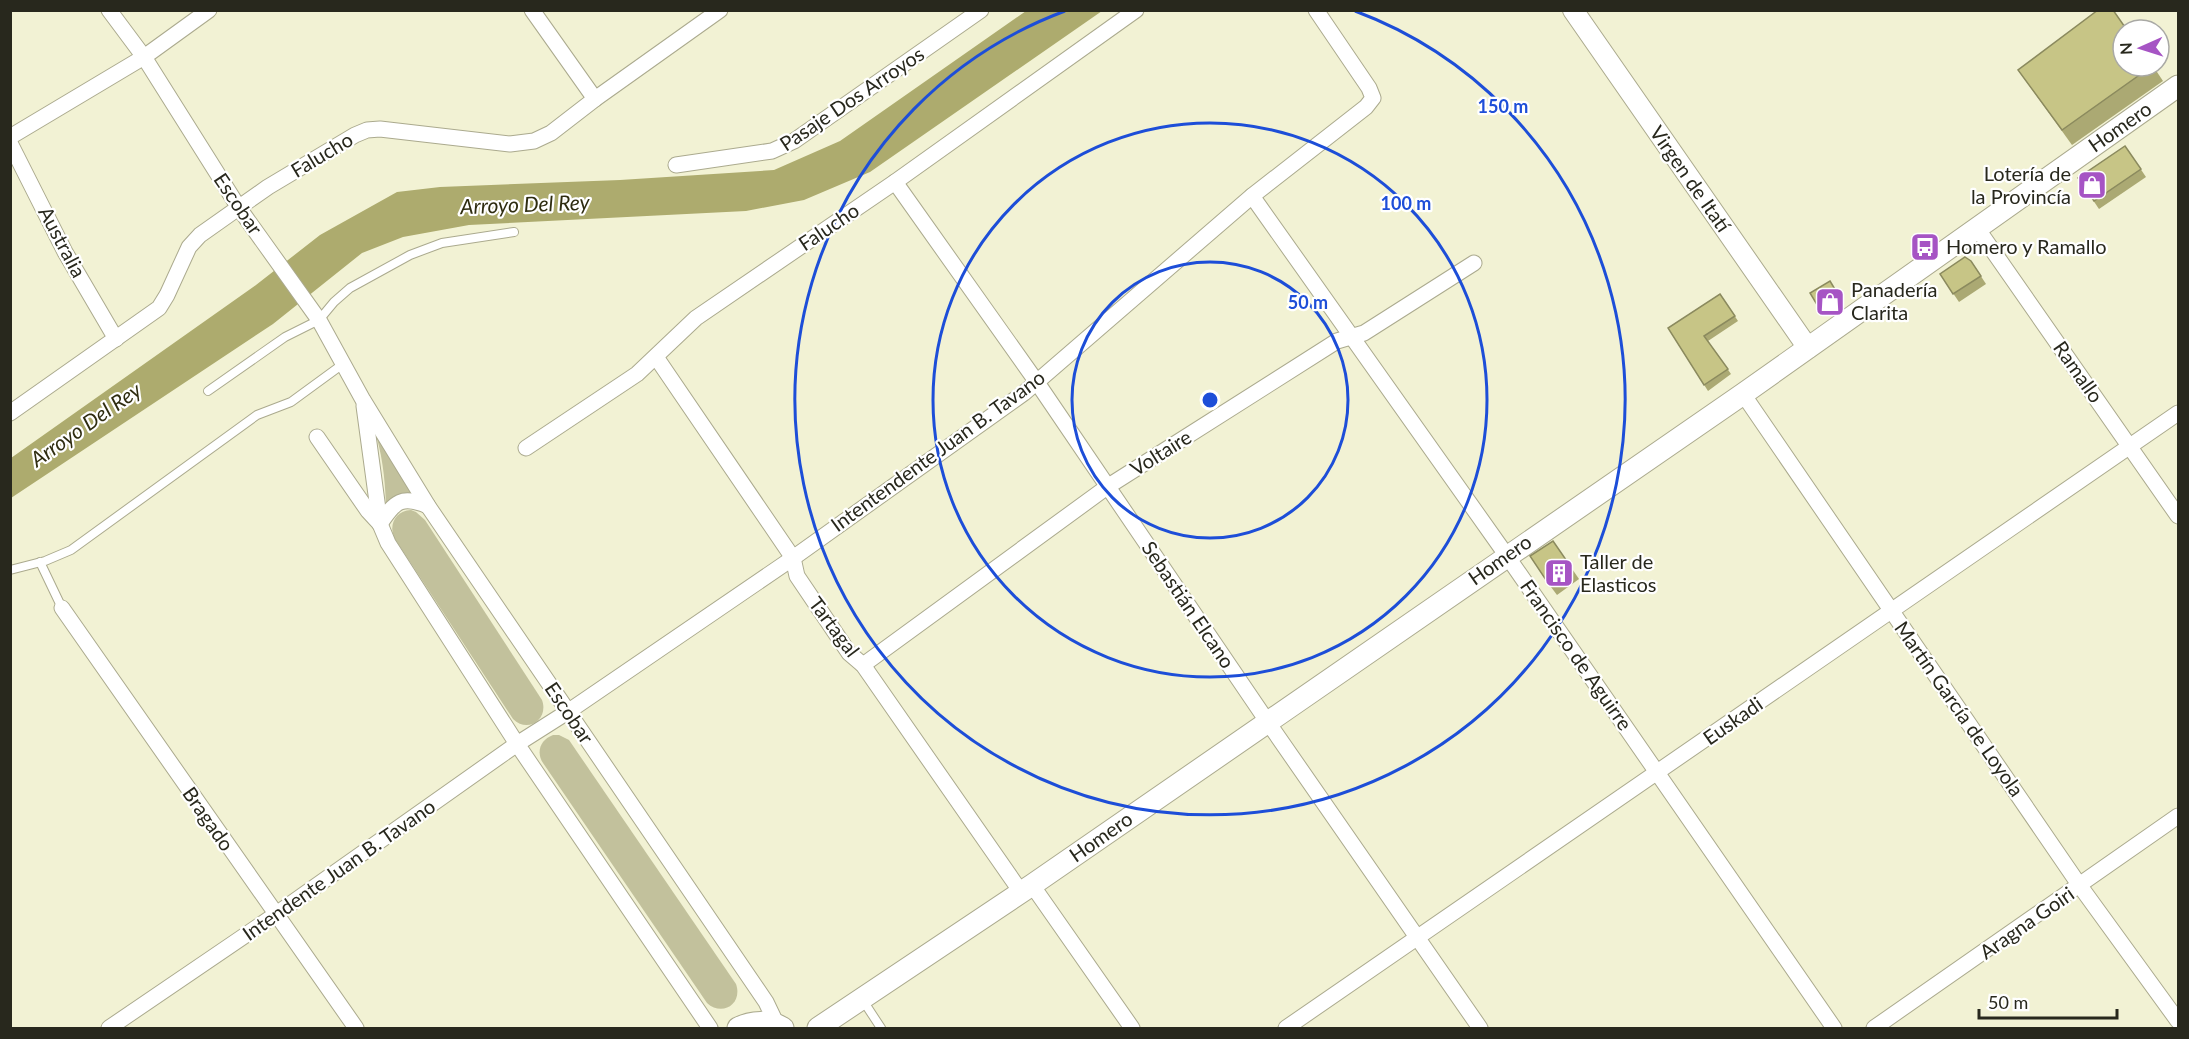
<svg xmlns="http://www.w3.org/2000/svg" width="2189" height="1039" font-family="Lato,sans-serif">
<rect width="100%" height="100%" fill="#f2f2d4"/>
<g fill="#c2c19c">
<path d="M 373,425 L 416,497 L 386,505 C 385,477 382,452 373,425 Z"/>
<path d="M 411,510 L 416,512 L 425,520 L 542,700 C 549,719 528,734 513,719 L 395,539 C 388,525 395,511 411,510 Z"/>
<path d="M 553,735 L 559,735 L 569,740 L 736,984 C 743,1004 722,1017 707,1003 L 543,763 C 536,752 540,740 553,735 Z"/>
</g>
<polygon fill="#adab6e" points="1026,11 1102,11 870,172 804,200 746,211 469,225 403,237 362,253 273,324 11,498 11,458 256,285 320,235 397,192 440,187 620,180 774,170 840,141"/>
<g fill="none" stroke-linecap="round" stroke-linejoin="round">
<g stroke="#abaa8e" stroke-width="10">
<g id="service">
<polyline points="208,391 285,337 319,320 334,302 350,288 410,255 442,243 514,232"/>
<polyline points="40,562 62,608"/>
<polyline points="10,570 45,561 71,550 257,415 291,402 343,364"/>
<polyline points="862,999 881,1028"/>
</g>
</g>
<g stroke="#abaa8e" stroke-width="17">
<g id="minor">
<polyline points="109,10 144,57 239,208 319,320 363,400 428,506 766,1002 777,1025"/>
<polyline points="532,10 595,99"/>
<polyline points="10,137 144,57 209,10"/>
<polyline points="10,143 65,252 116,339"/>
<polyline points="676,165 772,151 794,141 981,10"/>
<polyline points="895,182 1036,381 1267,721 1480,1028"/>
<polyline points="1252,196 1507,556 1834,1028"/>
<polyline points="1977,228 2178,516"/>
<polyline points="656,357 793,558 797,576 849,653 863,665 1021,892"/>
<polyline points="1743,394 2080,886 2178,1021"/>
<polyline points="364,406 380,524 388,543 517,744 710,1028"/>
<polyline points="10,413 159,308 167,295 189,247 200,235 268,187 355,135 367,130 380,129 510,144 534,141 551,133 595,99 720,10"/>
<polyline points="317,437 368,511 380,524"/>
<polyline points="526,448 637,374 696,318 895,182 1136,10"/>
<path d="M 380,524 C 395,501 402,495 428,506"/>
<polyline points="62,608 356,1028"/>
<polyline points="863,665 1107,487 1337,341 1364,333 1474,263"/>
<polyline points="1032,885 1132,1028"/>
<polyline points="109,1028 275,915 517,744 569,711 793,558 1024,393 1252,196 1366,107 1373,98 1369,88 1316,10"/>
<polyline points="1286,1028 2178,413"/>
<polyline points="1874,1028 2178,816"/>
</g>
</g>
<g stroke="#abaa8e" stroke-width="22">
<polyline id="tertiary" points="1573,10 1808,348"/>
</g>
<g stroke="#abaa8e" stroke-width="23">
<g id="secondary">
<path d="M 738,1028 C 751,1021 770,1020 783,1028"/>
<polyline points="818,1028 1032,885 1743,394 2178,86"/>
</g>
</g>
<use href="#service" stroke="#fff" stroke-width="8"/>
<use href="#minor" stroke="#fff" stroke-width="15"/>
<use href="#tertiary" stroke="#fff" stroke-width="20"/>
<use href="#secondary" stroke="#fff" stroke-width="21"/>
</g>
<g fill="#aba973">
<polygon points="2123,66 2153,66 2163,81 2072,145 2018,70"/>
<polygon points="2125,146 2146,177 2099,209 2078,178"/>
<polygon points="1971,261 1986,284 1959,302 1940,274"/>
<polygon points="1836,289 1844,304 1824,315 1819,308"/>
<polygon points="1720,294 1738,321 1708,341 1731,374 1708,391 1668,328"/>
<polygon points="1553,541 1579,579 1557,595 1548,583"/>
</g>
<g fill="#c7c586" stroke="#8b8a5e" stroke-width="1.5">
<polygon points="2098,10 2113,10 2127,30 2123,30 2123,66 2152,66 2062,130 2018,70"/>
<polygon points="2125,146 2141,169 2094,201 2078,178"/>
<polygon points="1965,257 1971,261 1981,276 1953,294 1940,274"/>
<polygon points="1830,281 1839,296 1819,308 1810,293"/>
<polygon points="1720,294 1735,316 1704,336 1728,369 1704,385 1668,328"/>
<polygon points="1553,541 1571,567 1548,583 1530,556"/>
</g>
<g fill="none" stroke="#1d4ed8" stroke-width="3">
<circle cx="1210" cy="400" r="138"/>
<circle cx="1210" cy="400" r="277"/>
<path d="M1355 11A415 415 0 1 1 1065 11"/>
</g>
<defs>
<g id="shop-square" transform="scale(1.5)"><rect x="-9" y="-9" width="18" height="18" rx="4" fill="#a654c4" stroke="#fff"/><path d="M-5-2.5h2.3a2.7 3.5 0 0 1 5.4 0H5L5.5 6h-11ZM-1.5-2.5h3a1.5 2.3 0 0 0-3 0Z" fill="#fff"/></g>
<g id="bus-square" transform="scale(1.5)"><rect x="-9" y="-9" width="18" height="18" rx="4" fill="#a654c4" stroke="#fff"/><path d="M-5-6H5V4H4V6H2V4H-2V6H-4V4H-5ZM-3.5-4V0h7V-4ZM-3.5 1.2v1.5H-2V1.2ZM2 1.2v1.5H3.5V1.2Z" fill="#fff"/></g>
<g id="building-square" transform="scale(1.5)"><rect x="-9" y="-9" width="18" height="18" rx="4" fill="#a654c4" stroke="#fff"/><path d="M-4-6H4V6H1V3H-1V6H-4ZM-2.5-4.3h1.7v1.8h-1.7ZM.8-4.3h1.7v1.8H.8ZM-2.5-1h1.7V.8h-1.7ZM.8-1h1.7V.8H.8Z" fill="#fff"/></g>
</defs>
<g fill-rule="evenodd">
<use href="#shop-square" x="2092" y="185"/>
<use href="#bus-square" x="1925" y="247"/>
<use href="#shop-square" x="1830" y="302"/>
<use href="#building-square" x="1559" y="573"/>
</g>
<g text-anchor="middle" stroke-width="4.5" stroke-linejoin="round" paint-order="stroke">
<g font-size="20" fill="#28281d" stroke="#fff">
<text transform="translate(852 99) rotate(-34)" y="7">Pasaje Dos Arroyos</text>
<text transform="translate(2120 127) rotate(-35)" y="7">Homero</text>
<text transform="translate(322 155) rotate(-31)" y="7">Falucho</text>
<text transform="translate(1690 179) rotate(55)" y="7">Virgen de Itatí</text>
<text transform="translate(238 204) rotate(56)" y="7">Escobar</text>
<text transform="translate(829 227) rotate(-34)" y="7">Falucho</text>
<text transform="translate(62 242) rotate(62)" y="7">Australia</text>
<text transform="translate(2078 372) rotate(55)" y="7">Ramallo</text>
<text transform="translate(938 451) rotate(-36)" y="7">Intentendente Juan B. Tavano</text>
<text transform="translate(1161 453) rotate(-32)" y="7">Voltaire</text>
<text transform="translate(1500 560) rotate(-35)" y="7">Homero</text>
<text transform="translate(1188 605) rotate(56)" y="7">Sebastián Elcano</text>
<text transform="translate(834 627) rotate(53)" y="7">Tartagal</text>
<text transform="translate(1576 655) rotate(55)" y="7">Francisco de Aguirre</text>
<text transform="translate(1959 709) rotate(55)" y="7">Martín García de Loyola</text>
<text transform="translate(569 713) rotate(56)" y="7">Escobar</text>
<text transform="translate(1733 721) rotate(-35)" y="7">Euskadi</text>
<text transform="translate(208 819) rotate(55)" y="7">Bragado</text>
<text transform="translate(1101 837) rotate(-35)" y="7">Homero</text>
<text transform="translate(339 870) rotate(-35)" y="7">Intendente Juan B. Tavano</text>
<text transform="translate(2027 923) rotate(-35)" y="7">Aragna Goiri</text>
</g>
<g font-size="20" fill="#28281d" stroke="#fff" text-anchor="start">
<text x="2071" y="181" text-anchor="end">Lotería de<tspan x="2071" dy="23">la Provincía</tspan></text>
<text x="1946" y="254">Homero y Ramallo</text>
<text x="1851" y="297">Panadería<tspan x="1851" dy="23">Clarita</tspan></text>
<text x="1580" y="569">Taller de<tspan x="1580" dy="23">Elasticos</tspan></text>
</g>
<g font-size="21" font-style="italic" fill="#2e2c10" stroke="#fff">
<text transform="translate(525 205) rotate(-2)" y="7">Arroyo Del Rey</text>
<text transform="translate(86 425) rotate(-35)" y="7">Arroyo Del Rey</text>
</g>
</g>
<circle cx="1210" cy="400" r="9" fill="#1d4ed8" stroke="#fff" stroke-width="3"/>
<g font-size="18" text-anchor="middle" font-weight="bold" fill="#1d4ed8" stroke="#fff" stroke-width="4.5" stroke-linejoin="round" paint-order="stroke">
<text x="1503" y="113">150 m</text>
<text x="1406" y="210">100 m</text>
<text x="1308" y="309">50 m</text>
</g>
<rect width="2189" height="1039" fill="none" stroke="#28281d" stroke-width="24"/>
<g transform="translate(2141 48) rotate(267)"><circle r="28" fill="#ffffff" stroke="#a9a9a5" stroke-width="1.5"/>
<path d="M0-4.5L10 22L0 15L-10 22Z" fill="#a654c4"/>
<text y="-9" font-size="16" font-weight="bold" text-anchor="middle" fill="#28281d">N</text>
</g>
<path d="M1979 1009v9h138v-9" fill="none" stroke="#28281d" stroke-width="3"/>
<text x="1988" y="1009" font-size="18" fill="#28281d" stroke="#ffffff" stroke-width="4.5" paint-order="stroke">50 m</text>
</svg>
